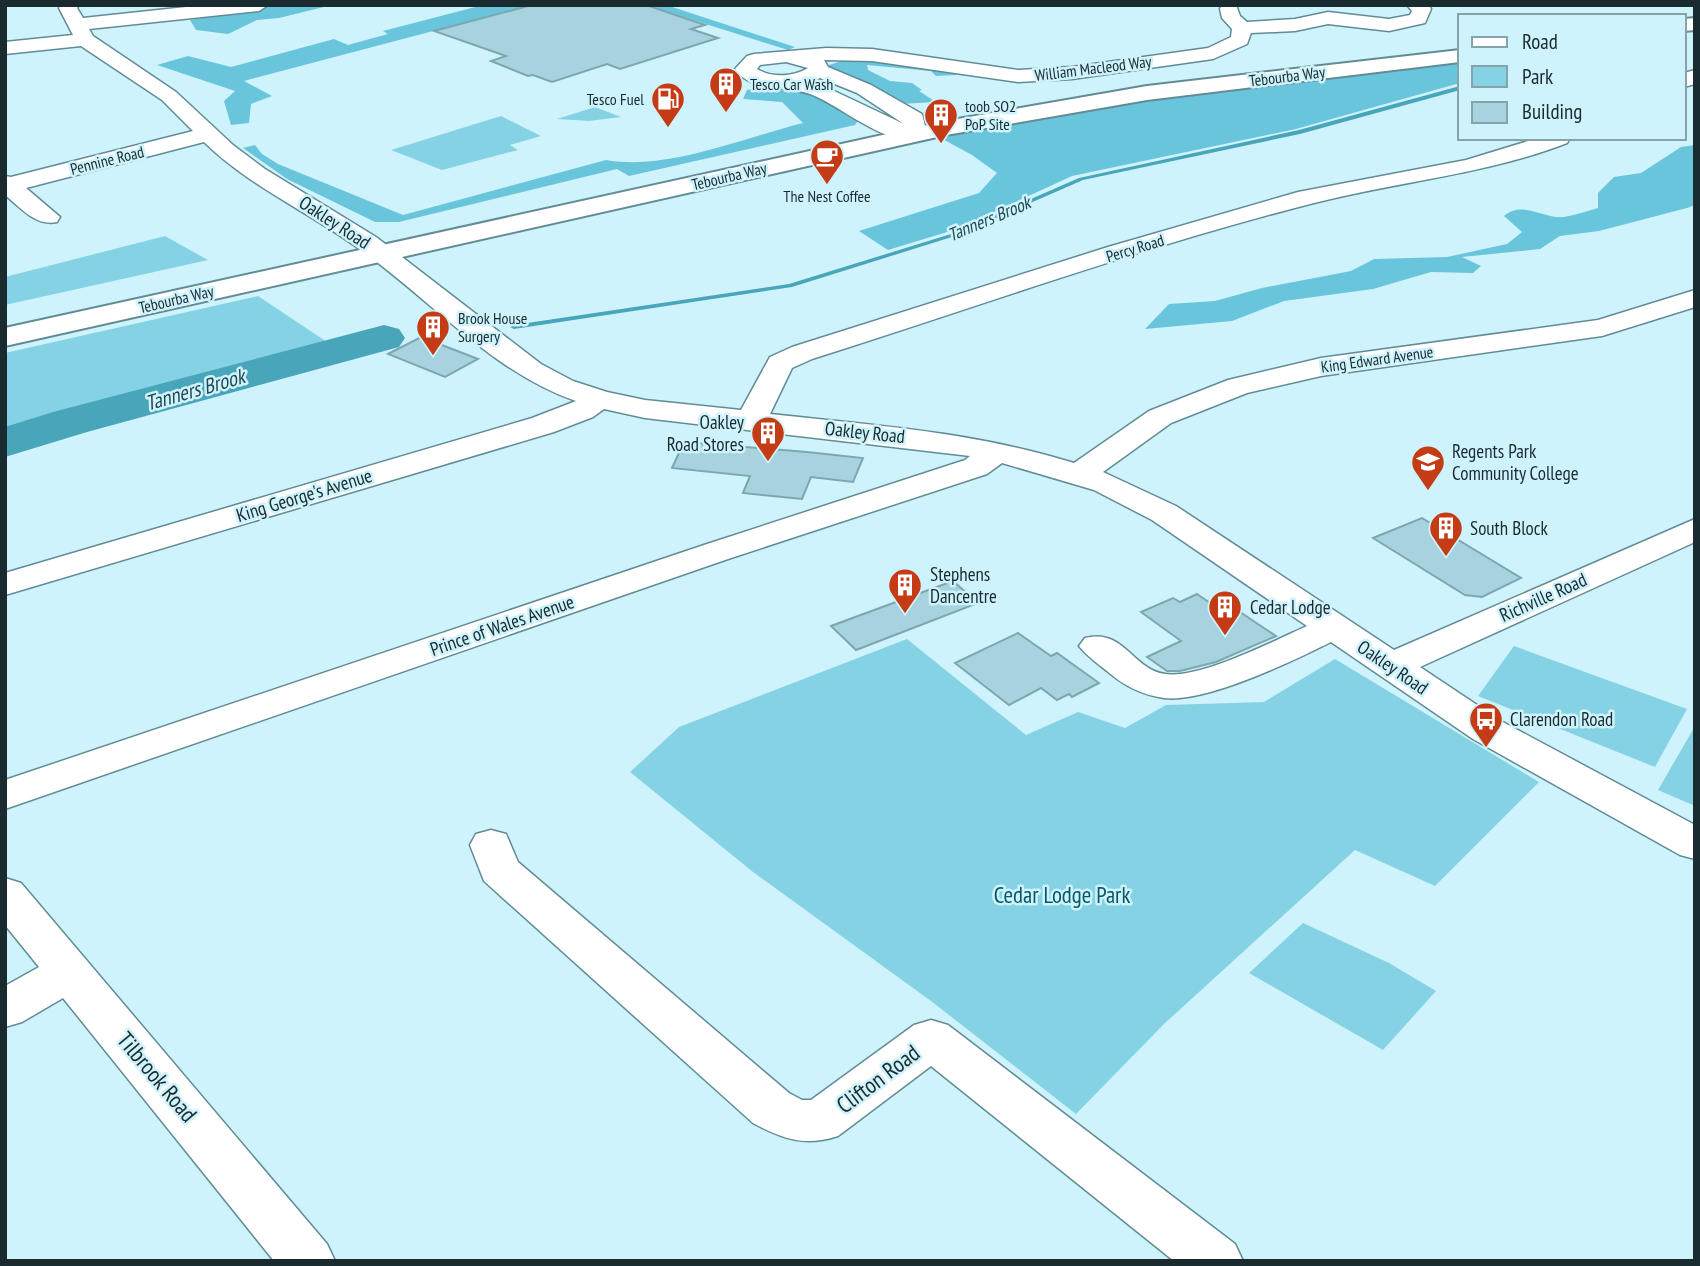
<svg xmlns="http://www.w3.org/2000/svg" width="1700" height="1266" font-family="'PT Sans Narrow',sans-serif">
<rect width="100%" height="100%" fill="#cff3fc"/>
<g fill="#86d2e5">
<polygon points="595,107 621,117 589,121 557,119"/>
<polygon points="501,116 541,136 510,145 518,150 442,170 391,150"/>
<polygon points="165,236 208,260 5,305 5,277"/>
<polygon points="258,296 333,346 66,419 5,439 5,353"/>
<polygon points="907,639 1026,735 1078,712 1125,728 1166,705 1264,702 1335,659 1539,782 1435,886 1355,850 1164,1024 1076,1114 931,1001 753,872 630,772 679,727"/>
<polygon points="1514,646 1687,709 1655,767 1478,696"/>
<polygon points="1695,726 1695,806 1658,790"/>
<polygon points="1303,923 1389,963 1436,991 1383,1050 1249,973"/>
</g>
<g fill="#69c5db">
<polygon points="278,5 332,5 279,18 257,20 228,34 196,30 190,20"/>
<polygon points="483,5 532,5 244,81 272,96 251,104 249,123 231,125 224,101 235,91 157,65 188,56 231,67 334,39 348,45 388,34 383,31"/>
<polygon points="646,5 666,5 795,47 788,50"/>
<polygon points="851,58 875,59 956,72 956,75 936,76 931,71 867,65 868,70 890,81 912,83 922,90 919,91 936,102 901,104 827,70 829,65"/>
<polygon points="1460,60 1460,83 1296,129 1072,176 957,229 888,250 859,231 979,193 997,173 972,155 937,136 1151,96"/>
<path d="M 769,85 L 796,86 L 861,116 L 855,125 L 629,176 L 617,169 L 399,222 L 375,222 L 287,179 L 243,148 L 255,145 L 262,154 L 278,164 L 403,215 L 606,160 C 666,171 743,138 803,123 L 782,102 L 743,99 L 747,90 Z"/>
<path d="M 1695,145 L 1695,205 L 1687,208 L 1599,231 L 1560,236 L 1540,249 L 1462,257 L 1481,266 L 1473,273 L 1431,272 L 1373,289 L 1284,301 L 1232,321 L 1145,329 L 1169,304 L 1215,301 L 1262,288 L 1351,271 L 1374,259 L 1447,257 L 1507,244 L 1522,232 L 1504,216 C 1523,200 1543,219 1564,217 C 1575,215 1587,211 1598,208 L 1598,193 L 1614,177 L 1641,173 L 1681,147 Z"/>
</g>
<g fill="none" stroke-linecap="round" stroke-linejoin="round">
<polygon fill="#48a5ba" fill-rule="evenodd" points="1460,86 1460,90 1300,134 1083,180 955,236 792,287 514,329 510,327 514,325 789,284 951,234 1079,178 1299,130"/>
<polygon fill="#48a5ba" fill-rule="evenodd" points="384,325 399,329 405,338 399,347 87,432 5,457 5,427 53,412"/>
</g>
<g fill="#a7d3df" stroke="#7ca7b2" stroke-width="2">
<polygon points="532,5 646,5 705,25 691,29 718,38 620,69 607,64 552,82 533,75 528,76 491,61 506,56 434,31"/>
<polygon points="421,337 478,359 445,377 388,354"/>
<polygon points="684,442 807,452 863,458 853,482 811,477 802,499 743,493 750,476 672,468"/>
<polygon points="1422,518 1521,578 1482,597 1465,595 1373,538"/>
<polygon points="953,581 978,603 856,650 831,626"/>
<polygon points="1197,594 1226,614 1237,610 1276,636 1216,662 1180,671 1167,671 1147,657 1181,641 1141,612 1173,598 1180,602"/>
<polygon points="1018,633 1051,656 1057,653 1099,683 1072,697 1069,694 1057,700 1041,688 1009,705 955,663"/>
</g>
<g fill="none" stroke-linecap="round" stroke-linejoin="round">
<g stroke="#618c96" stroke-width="3">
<g id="minor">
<path d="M 61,5 L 79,5 L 77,8 L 83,18 L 205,5 L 268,5 L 259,11 L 89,29 L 93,36 L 176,92 L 233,145 L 265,169 L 376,237 L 541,364 L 573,381 L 607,392 L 645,400 L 741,410 L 770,357 L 792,347 L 1108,247 L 1298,192 L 1466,160 L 1538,138 L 1570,138 L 1567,143 C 1485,175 1399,181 1314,203 C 1145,246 979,306 812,359 L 792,368 L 770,414 C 873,425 975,432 1074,463 L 1149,411 L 1228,380 L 1321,358 L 1598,320 L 1695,290 L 1695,307 L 1602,336 L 1321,376 L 1247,393 L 1171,423 L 1103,472 L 1176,506 L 1394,650 L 1695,519 L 1695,542 L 1420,667 L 1501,721 L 1695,825 L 1695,859 L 1680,855 L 1473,739 L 1331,642 C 1293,661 1206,703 1164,698 C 1142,695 1124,686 1107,671 C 1097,663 1087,656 1079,646 L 1085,638 C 1124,628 1132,669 1165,674 C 1200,679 1274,641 1307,626 L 1152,520 L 1094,490 L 1002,463 L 987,474 L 728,559 L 5,809 L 5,780 L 704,545 L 965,460 L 970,456 L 645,418 L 604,409 L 593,417 L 554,432 L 5,595 L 5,573 L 532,418 L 576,401 C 493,373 429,298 358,248 C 307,211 249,186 204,142 L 26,188 L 60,217 L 57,222 C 36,227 20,207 5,195 L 5,176 L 11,177 L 193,131 L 162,100 L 81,46 L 5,54 L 5,42 L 73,35 L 59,8 Z"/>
<path d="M 1222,5 L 1236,5 L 1240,16 L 1247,22 L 1295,19 L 1328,12 L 1389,19 L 1410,15 L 1412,11 L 1407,5 L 1429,5 L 1431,9 L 1425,23 L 1389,31 L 1328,24 L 1295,31 L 1251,33 L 1247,44 L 1213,59 L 1072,79 L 1018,82 L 872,61 L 824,60 L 828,67 L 871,85 L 922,114 L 927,134 L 924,139 C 888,148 845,109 815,96 C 789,84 752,94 735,69 L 747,56 L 754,54 L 826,48 L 872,49 L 1018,70 L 1072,67 L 1208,48 L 1231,37 L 1232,29 L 1222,18 L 1220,9 ZM 786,62 L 808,68 C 792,77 772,78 757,69 L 760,65 ZM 820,78 L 857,93 L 904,124 L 813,81 Z"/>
<polygon points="1695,70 1695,84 1684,87 1684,73"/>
<path d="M 491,830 L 506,834 L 518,862 L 789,1093 L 802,1100 L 811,1100 L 914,1025 L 931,1020 L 948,1025 L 1235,1244 L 1243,1261 L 1174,1261 L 931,1066 L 838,1136 C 805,1147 783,1139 753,1123 L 484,881 L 470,845 L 476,834 Z"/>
<polygon points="5,878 21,883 327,1244 335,1261 274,1261 63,998 22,1022 5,1027 5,986 39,967 5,925"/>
</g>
</g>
<g stroke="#618c96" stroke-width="4">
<g id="primary">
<polygon points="1695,18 1695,30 1684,31 1684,19"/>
<polygon points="1460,50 1460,62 1147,100 946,135 5,346 5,328 946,121 1147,86"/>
</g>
</g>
<use href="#minor" fill="#fff" fill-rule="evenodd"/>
<use href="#primary" fill="#fff" fill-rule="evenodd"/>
</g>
<defs>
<g id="building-pin" transform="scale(1.75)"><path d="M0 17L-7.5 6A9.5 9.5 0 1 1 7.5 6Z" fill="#c43b15" stroke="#cff3fc"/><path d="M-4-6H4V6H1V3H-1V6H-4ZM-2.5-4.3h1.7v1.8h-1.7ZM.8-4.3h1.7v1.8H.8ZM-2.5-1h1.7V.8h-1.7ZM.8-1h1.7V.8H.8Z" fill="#fff"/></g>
<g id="fuel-pin" transform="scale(1.75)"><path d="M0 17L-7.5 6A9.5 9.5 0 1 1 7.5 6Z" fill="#c43b15" stroke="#cff3fc"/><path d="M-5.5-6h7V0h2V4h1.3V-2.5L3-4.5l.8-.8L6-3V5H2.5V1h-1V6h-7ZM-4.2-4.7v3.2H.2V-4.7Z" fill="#fff"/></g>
<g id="cafe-pin" transform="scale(1.75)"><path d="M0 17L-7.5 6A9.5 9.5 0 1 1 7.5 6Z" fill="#c43b15" stroke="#cff3fc"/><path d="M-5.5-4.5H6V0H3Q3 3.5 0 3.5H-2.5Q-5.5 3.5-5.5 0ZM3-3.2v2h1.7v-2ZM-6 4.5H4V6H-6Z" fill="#fff"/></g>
<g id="school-pin" transform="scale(1.75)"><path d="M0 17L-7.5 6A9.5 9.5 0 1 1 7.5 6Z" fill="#c43b15" stroke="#cff3fc"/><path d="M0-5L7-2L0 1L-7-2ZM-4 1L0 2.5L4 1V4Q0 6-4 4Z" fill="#fff"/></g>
<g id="bus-pin" transform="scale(1.75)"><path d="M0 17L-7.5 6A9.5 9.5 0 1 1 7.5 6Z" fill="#c43b15" stroke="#cff3fc"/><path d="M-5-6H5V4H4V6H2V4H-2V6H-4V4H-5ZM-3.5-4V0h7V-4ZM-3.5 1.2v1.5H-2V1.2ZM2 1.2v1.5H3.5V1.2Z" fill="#fff"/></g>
</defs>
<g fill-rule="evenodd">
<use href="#building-pin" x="726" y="84"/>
<use href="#fuel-pin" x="668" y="99"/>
<use href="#building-pin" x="941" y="115"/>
<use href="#cafe-pin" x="827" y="156"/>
<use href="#building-pin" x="433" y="327"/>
<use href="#building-pin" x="768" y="433"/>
<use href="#school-pin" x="1428" y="462"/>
<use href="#building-pin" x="1446" y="528"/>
<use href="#building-pin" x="905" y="585"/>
<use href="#building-pin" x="1225" y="607"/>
<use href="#bus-pin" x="1486" y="719"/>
</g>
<g text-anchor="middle" stroke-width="5" stroke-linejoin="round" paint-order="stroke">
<g font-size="16" fill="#192b2f" stroke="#cff3fc">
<text transform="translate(1093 68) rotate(-7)" y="6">William Macleod Way</text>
<text transform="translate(1287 76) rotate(-7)" y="6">Tebourba Way</text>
<text transform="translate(107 160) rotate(-14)" y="6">Pennine Road</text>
<text transform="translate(729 176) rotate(-13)" y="6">Tebourba Way</text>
<text transform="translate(1135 248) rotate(-17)" y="6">Percy Road</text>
<text transform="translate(176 299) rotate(-13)" y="6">Tebourba Way</text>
<text transform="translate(1377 359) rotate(-8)" y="6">King Edward Avenue</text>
</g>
<g font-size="16" fill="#192b2f" stroke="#cff3fc" text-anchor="start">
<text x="750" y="90">Tesco Car Wash</text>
<text x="644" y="105" text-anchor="end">Tesco Fuel</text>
<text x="965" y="112">toob SO2<tspan x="965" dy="18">PoP Site</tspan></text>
<text x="827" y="202" text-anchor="middle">The Nest Coffee</text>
<text x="458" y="324">Brook House<tspan x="458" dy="18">Surgery</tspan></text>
</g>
<g font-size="18" font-style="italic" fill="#1f4953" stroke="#cff3fc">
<text transform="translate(989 219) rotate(-23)" y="6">Tanners Brook</text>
</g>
<g font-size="19" fill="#192b2f" stroke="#cff3fc">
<text transform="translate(335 222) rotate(33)" y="7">Oakley Road</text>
<text transform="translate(865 432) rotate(6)" y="7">Oakley Road</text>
<text transform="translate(304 495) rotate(-17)" y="7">King George's Avenue</text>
<text transform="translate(1543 597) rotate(-24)" y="7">Richville Road</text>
<text transform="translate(502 625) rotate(-19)" y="7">Prince of Wales Avenue</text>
<text transform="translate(1393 667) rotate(34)" y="7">Oakley Road</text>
</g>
<g font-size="19" fill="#192b2f" stroke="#cff3fc" text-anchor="start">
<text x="744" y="429" text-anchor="end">Oakley<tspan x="744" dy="22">Road Stores</tspan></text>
<text x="1452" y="458">Regents Park<tspan x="1452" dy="22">Community College</tspan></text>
<text x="1470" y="535">South Block</text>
<text x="930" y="581">Stephens<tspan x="930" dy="22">Dancentre</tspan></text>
<text x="1250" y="614">Cedar Lodge</text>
<text x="1510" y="726">Clarendon Road</text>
</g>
<g font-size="21" font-style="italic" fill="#1f4953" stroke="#cff3fc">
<text transform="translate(195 390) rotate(-16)" y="7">Tanners Brook</text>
</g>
<g font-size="23" fill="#055868" stroke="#cff3fc">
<text x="1062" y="903">Cedar Lodge Park</text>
</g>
<g font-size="23" fill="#192b2f" stroke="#cff3fc">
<text transform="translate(157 1077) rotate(50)" y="8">Tilbrook Road</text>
<text transform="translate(878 1079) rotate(-37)" y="8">Clifton Road</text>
</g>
</g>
<rect width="1700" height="1266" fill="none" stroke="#192b2f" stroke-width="14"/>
<rect x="1458" y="14" width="228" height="126" fill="#cff3fc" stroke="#86a3aa" stroke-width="2"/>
<rect x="1472" y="37" width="35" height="10" fill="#ffffff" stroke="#86a3aa" stroke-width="2"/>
<text x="1522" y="49" font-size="21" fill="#192b2f">Road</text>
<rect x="1472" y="66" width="35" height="21" fill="#86d2e5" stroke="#86a3aa" stroke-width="2"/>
<text x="1522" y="84" font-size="21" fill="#192b2f">Park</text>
<rect x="1472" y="102" width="35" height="21" fill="#a7d3df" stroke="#86a3aa" stroke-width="2"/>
<text x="1522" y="119" font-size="21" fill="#192b2f">Building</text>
</svg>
